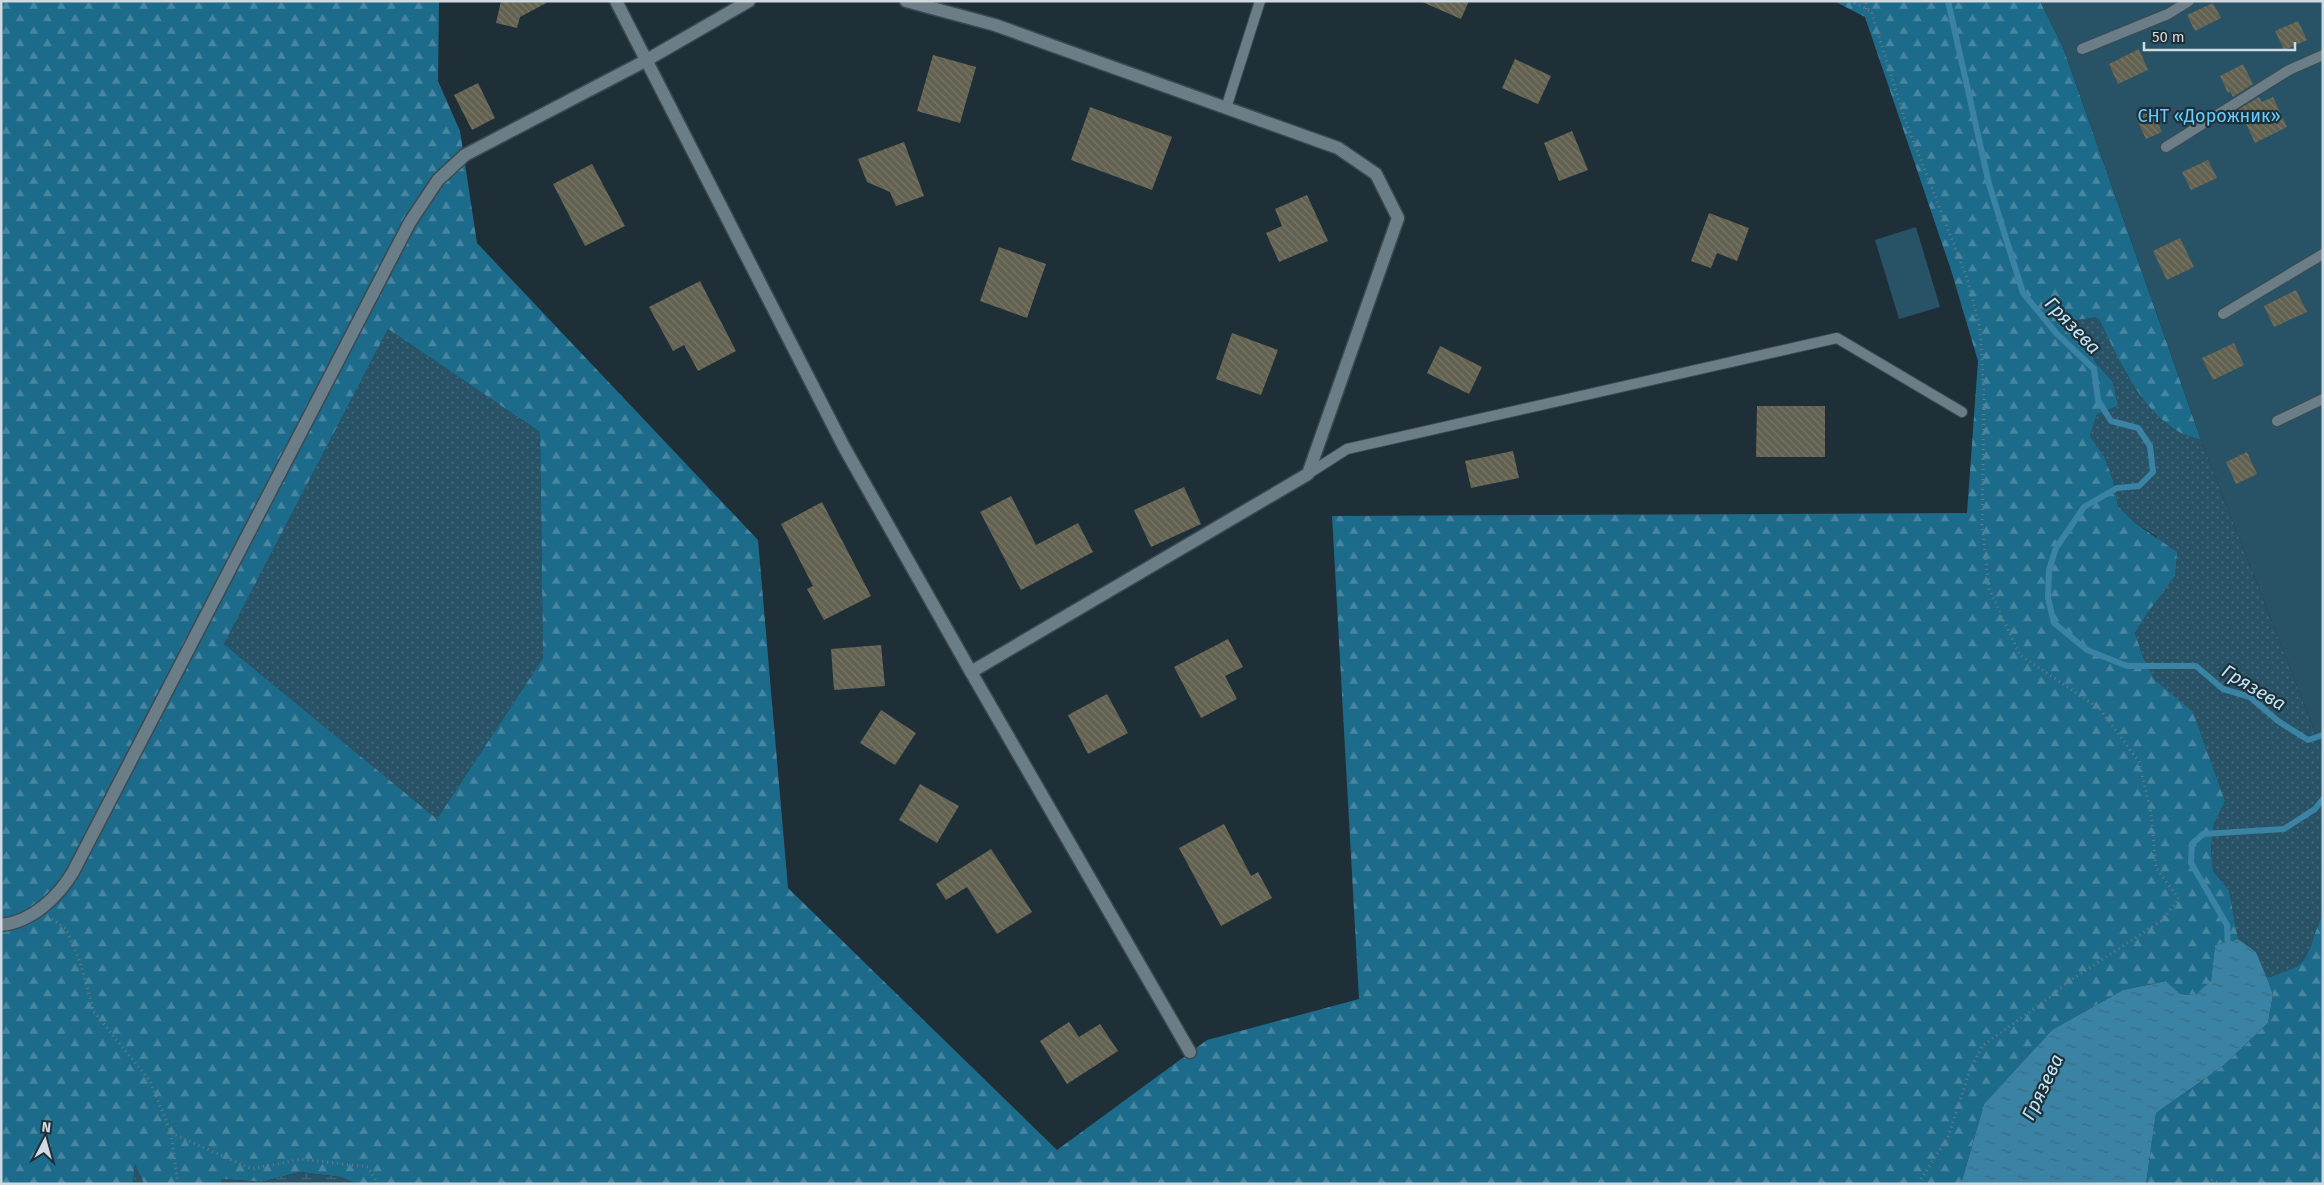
<svg xmlns="http://www.w3.org/2000/svg" width="2324" height="1185" font-family="'Fira Sans',sans-serif">
<defs>
<pattern id="grass-dots" width="8" height="8" patternUnits="userSpaceOnUse" patternTransform="scale(1.25)"><rect width="8" height="8" fill="#285266"/><path d="M2 2h.1M6 6h.1" fill="none" stroke="#466a7c" stroke-width="1.8" stroke-linecap="round"/></pattern>
<pattern id="forest-firs" width="22" height="20" patternUnits="userSpaceOnUse" patternTransform="scale(1.25)"><rect width="22" height="20" fill="#1d6b8b"/><path d="M5 1l3.5 6h-7zM16 11l3.5 6h-7z" fill="#4786a0"/></pattern>
<pattern id="wetland-marsh" width="20" height="14" patternUnits="userSpaceOnUse" patternTransform="scale(1.25)"><rect width="20" height="14" fill="#285266"/><path d="M1 5h8M5 5V1M11 12h8M15 12V8" fill="none" stroke="#466a7c"/></pattern>
<pattern id="water-ripples" width="26" height="14" patternUnits="userSpaceOnUse" patternTransform="scale(1.25)"><rect width="26" height="14" fill="#3a83a4"/><path d="M2 4q2-2 4 0t4 0M15 11q2-2 4 0t4 0" fill="none" stroke="#3b6c82"/></pattern>
<pattern id="building-back-hatch" width="6" height="6" patternUnits="userSpaceOnUse" patternTransform="scale(1.25)"><rect width="6" height="6" fill="#636150"/><path d="M-1 5l2 2M0 0l6 6M5-1l2 2" fill="none" stroke="#787769"/></pattern>
</defs>
<rect width="100%" height="100%" fill="#1f2f38"/>
<g fill="url(#grass-dots)">
<path d="M 2098,317 L 2128,377 L 2176,430 L 2201,440 L 2323,752 L 2323,915 C 2314,928 2311,959 2297,966 C 2288,971 2277,974 2267,978 L 2256,952 L 2238,939 L 2229,890 L 2213,871 L 2211,849 L 2214,824 L 2225,801 L 2193,713 L 2155,680 L 2143,657 L 2135,633 L 2148,612 L 2157,537 L 2135,523 L 2118,506 L 2113,480 L 2104,456 L 2090,436 L 2097,414 L 2118,406 L 2113,382 L 2095,362 L 2076,320 Z"/>
<polygon points="388,329 540,432 543,658 437,819 224,644"/>
</g>
<g fill="url(#forest-firs)" fill-rule="evenodd">
<path d="M 1,1 L 439,1 L 438,81 L 460,131 L 477,243 L 758,540 L 788,888 L 1057,1150 L 1207,1040 L 1359,999 L 1332,516 L 1967,513 L 1978,361 L 1951,270 L 1865,17 L 1834,1 L 2040,1 L 2063,47 L 2201,440 C 2193,437 2183,435 2176,430 C 2137,405 2118,357 2098,317 L 2076,320 L 2095,362 L 2113,382 L 2118,406 L 2097,414 L 2090,436 L 2104,456 L 2113,480 L 2118,506 L 2135,523 L 2177,552 L 2175,576 L 2148,612 L 2135,633 L 2143,657 L 2155,680 L 2193,712 L 2225,801 L 2214,824 L 2211,849 L 2213,871 L 2229,890 L 2238,939 L 2215,945 L 2211,982 L 2195,995 L 2180,994 L 2166,981 L 2123,990 L 2052,1030 L 1984,1104 L 1961,1184 L 357,1184 L 340,1177 L 300,1172 L 262,1182 L 222,1179 L 221,1184 L 144,1184 L 135,1165 L 133,1184 L 1,1184 ZM 388,329 L 540,432 L 543,658 L 437,819 L 224,644 Z"/>
<path d="M 2323,915 L 2323,1184 L 2146,1184 L 2156,1113 L 2223,1066 L 2268,1023 L 2273,995 L 2267,978 C 2277,974 2288,971 2297,966 C 2311,959 2314,928 2323,915 Z"/>
</g>
<g fill="url(#wetland-marsh)">
<polygon points="135,1164 144,1184 133,1184"/>
<polygon points="300,1172 340,1177 357,1184 221,1184 222,1179 262,1182"/>
</g>
<g fill="#285266">
<polygon points="2040,1 2323,1 2323,752 2201,440 2063,47"/>
<polygon points="1916,227 1940,307 1899,319 1875,240"/>
</g>
<polygon fill="url(#water-ripples)" points="2238,939 2256,952 2267,978 2273,995 2268,1023 2223,1066 2156,1113 2146,1184 1961,1184 1984,1104 2052,1030 2123,990 2166,981 2180,994 2195,995 2211,981 2215,945"/>
<g fill="none" stroke-linecap="round" stroke-linejoin="round">
<g stroke="#3a83a4" stroke-width="6">
<polyline points="1948,1 1989,184 2023,293 2057,334 2094,369 2098,400 2111,421 2138,428 2150,446 2153,472 2139,486 2117,488 2084,507 2056,548 2049,570 2048,598 2054,623 2087,650 2127,666 2196,666 2223,689 2250,697 2278,721 2308,740 2323,735"/>
<polyline points="2228,950 2227,925 2191,863 2192,844 2203,834 2284,829 2315,809 2323,799"/>
</g>
</g>
<g fill="url(#building-back-hatch)">
<polygon points="501,1 550,1 520,17 517,28 496,23"/>
<polygon points="1420,1 1469,1 1461,19"/>
<polygon points="2213,3 2221,18 2195,31 2187,15"/>
<polygon points="2298,21 2307,40 2284,50 2275,31"/>
<polygon points="2139,49 2148,70 2118,84 2109,64"/>
<polygon points="933,55 976,67 960,123 917,111"/>
<polygon points="1515,59 1551,76 1538,104 1502,88"/>
<polygon points="2243,64 2253,84 2233,97 2230,91 2228,93 2220,76"/>
<polygon points="478,83 495,118 472,130 454,95"/>
<polygon points="2259,97 2262,102 2273,97 2287,127 2255,143 2239,109"/>
<polygon points="1090,107 1172,137 1152,190 1071,160"/>
<polygon points="2152,111 2162,132 2146,139 2136,118"/>
<polygon points="1572,131 1588,170 1559,181 1544,143"/>
<polygon points="904,142 924,196 896,206 890,192 867,182 858,159"/>
<polygon points="2208,160 2217,178 2191,190 2182,172"/>
<polygon points="592,164 625,226 585,246 553,184"/>
<polygon points="1307,195 1328,241 1279,262 1266,233 1282,226 1275,209"/>
<polygon points="1709,213 1749,228 1737,261 1717,253 1711,268 1691,261"/>
<polygon points="2180,238 2194,267 2167,280 2153,251"/>
<polygon points="999,247 1046,264 1027,318 980,301"/>
<polygon points="700,281 736,351 698,371 684,345 673,351 649,307"/>
<polygon points="2296,290 2307,312 2274,327 2264,306"/>
<polygon points="1232,333 1278,350 1261,395 1216,379"/>
<polygon points="2234,343 2244,365 2213,380 2202,358"/>
<polygon points="1440,346 1482,367 1469,394 1427,373"/>
<polygon points="1757,406 1825,406 1825,457 1756,457"/>
<polygon points="1513,451 1519,478 1471,488 1465,461"/>
<polygon points="2247,452 2257,474 2236,484 2226,462"/>
<polygon points="1184,487 1201,524 1151,547 1134,510"/>
<polygon points="1011,496 1036,545 1078,523 1093,552 1021,590 980,512"/>
<polygon points="822,502 871,596 824,620 807,589 813,586 781,524"/>
<polygon points="1228,639 1243,667 1225,676 1237,699 1201,718 1174,667"/>
<polygon points="881,645 885,686 834,690 831,649"/>
<polygon points="1107,694 1128,733 1088,754 1068,715"/>
<polygon points="881,710 916,733 895,765 860,743"/>
<polygon points="920,784 959,806 937,843 899,820"/>
<polygon points="1224,824 1251,876 1258,872 1272,898 1221,926 1179,848"/>
<polygon points="991,849 1032,912 997,934 967,887 946,900 936,884"/>
<polygon points="1069,1022 1079,1037 1100,1024 1118,1051 1067,1084 1040,1041"/>
</g>
<g fill="none" stroke-linecap="round" stroke-linejoin="round">
<g stroke="#3b4a51" stroke-width="12">
<g id="service">
<polyline points="2082,49 2168,14 2189,1"/>
<polyline points="1226,108 1260,1"/>
<polyline points="2166,147 2289,70 2323,55"/>
<polyline points="2223,314 2323,254"/>
<polyline points="2277,421 2323,399"/>
<polyline points="1308,474 1347,449 1837,338 1962,412"/>
</g>
</g>
<g stroke="#3b4a51" stroke-width="15">
<g id="minor">
<polyline points="616,1 844,447 971,672"/>
<polyline points="906,1 995,25 1338,148 1376,174 1398,218 1308,474 971,672 1190,1052"/>
<path d="M 1,925 C 32,922 58,897 73,872 L 410,222 L 438,180 L 465,155 L 645,61 L 749,1"/>
</g>
</g>
<g stroke="#6c7a82" stroke-width="3" stroke-dasharray="1 4" stroke-linecap="butt">
<polyline points="1850,1 1871,11 1904,117 1967,278 1980,328 1984,396 1982,526 1989,589 2020,655 2100,709 2139,762 2151,813 2156,868 2179,899 2161,921 2068,982 2049,998 1982,1046 1969,1073 1948,1137 1918,1184"/>
<polyline points="1866,9 1866,1"/>
<polyline points="52,919 66,929 80,962 94,1012 150,1081 171,1133 178,1184"/>
<polyline points="171,1133 252,1169 302,1159 368,1167 378,1184"/>
<polyline points="2202,1184 2212,1180 2220,1184"/>
</g>
<use href="#service" stroke="#6b7d87" stroke-width="10"/>
<use href="#minor" stroke="#6b7d87" stroke-width="12"/>
</g>
<g text-anchor="middle" stroke-width="4.5" stroke-linejoin="round" paint-order="stroke">
<g font-size="18" fill="#65cefe" stroke="#1f2f38">
<text x="2209" y="122">СНТ «Дорожник»</text>
</g>
<g font-size="19" font-style="italic" fill="#bfe5f8" stroke="#1f2f38">
<text transform="translate(2073 325) rotate(46)" y="7">Грязева</text>
<text transform="translate(2254 687) rotate(31)" y="7">Грязева</text>
<text transform="translate(2042 1087) rotate(-64)" y="7">Грязева</text>
</g>
</g>
<rect width="2324" height="1185" fill="none" stroke="#d0dae0" stroke-width="5"/>
<g transform="translate(45 1140) rotate(6)" stroke="#1f2f38" stroke-width="4" paint-order="stroke">
<path d="M0-4L9 19L0 12L-9 19Z" fill="#d0dae0"/>
<text y="-8" font-size="14" font-weight="bold" text-anchor="middle" fill="#d0dae0">N</text>
</g>
<path d="M2144 42v8h151v-8" fill="none" stroke="#d0dae0" stroke-width="2.5"/>
<text x="2152" y="42" font-size="15" fill="#d0dae0" stroke="#1f2f38" stroke-width="4" paint-order="stroke">50 m</text>
</svg>
